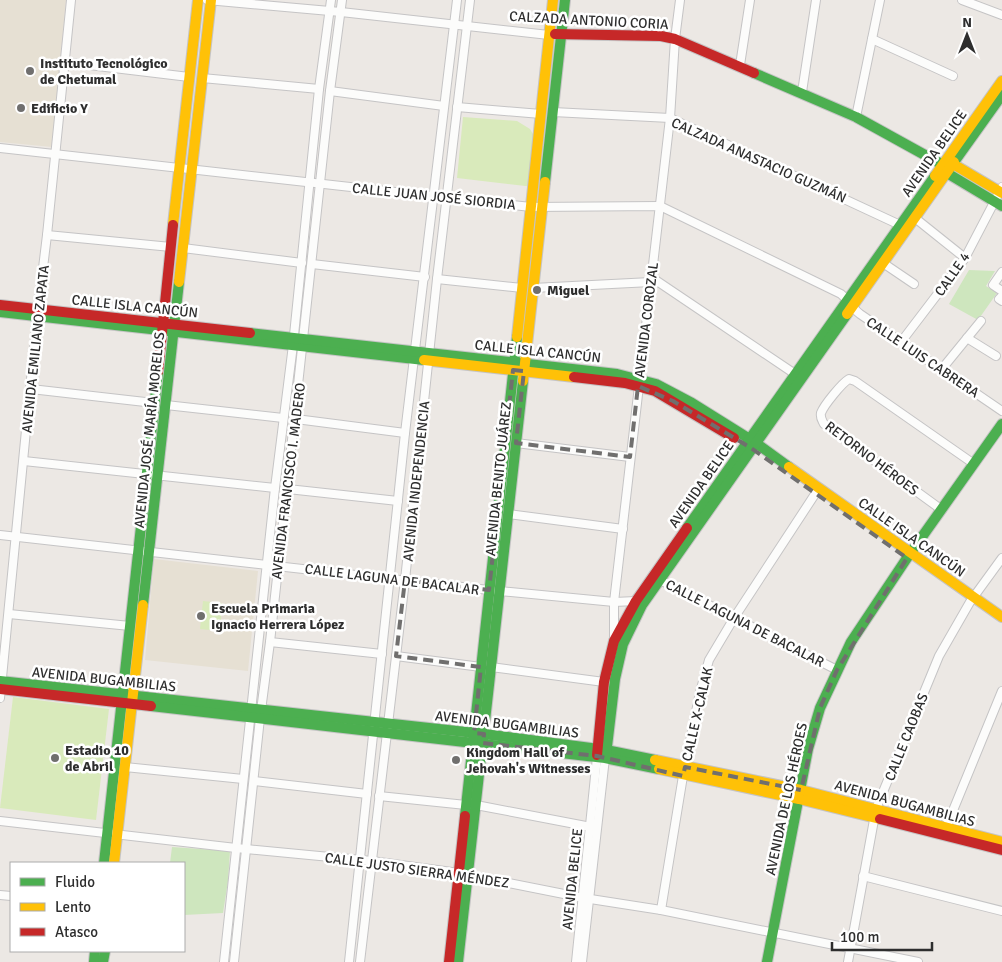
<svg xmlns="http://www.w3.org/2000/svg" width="1002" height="962" font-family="Signika,sans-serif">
<rect width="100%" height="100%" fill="#ece8e4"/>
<g fill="#e6e0d3">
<polygon points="0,0 66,0 52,147 0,142"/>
<polygon points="154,559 258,571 248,671 145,660"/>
</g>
<g fill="#cee6be">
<polygon points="969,270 995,271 986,286 997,293 978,320 949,304"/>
<polygon points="172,847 230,851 228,881 223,913 184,915 184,863 170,863"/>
</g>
<g fill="#d9eabb">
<polygon points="463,117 517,121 530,129 539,144 534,187 457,178"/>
<polygon points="203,601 222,603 220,631 200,629"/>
<polygon points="13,697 109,709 96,820 0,808"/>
</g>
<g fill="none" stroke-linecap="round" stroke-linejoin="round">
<g stroke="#c5c4c5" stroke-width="10">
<g id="street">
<polyline points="207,0 341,12 549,35"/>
<polyline points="962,0 1002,15"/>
<polyline points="872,39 953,76"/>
<polyline points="64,62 189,77"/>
<polyline points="740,65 750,0"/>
<polyline points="202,78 319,89"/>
<polyline points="330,91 444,106"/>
<polyline points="802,92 816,0"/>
<polyline points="457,107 541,114"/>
<polyline points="553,112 670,118 900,225"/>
<polyline points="856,117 880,0"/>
<path d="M 0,148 L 531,207 L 660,206 L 841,294 C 849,301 852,308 860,314 L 1002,411"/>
<polyline points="915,218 965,258"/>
<polyline points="47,235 171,247"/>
<polyline points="183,248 302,263"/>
<polyline points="883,263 914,284"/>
<polyline points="312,264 425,277"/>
<polyline points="1002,272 993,285 1002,291"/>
<polyline points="651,277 795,374"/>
<polyline points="437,279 522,288"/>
<polyline points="533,288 651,282"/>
<polyline points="1002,296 999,299 1002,301"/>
<polyline points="967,338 996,356"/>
<polyline points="901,342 965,258 1002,187"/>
<polyline points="941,370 981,321"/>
<polyline points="31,389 154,403"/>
<polyline points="166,405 283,418"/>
<polyline points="296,419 405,433"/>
<polyline points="516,443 630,457"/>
<polyline points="24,461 275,488"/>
<polyline points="288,489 398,501"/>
<path d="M 942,510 L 824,424 C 822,420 820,418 821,413 C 824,405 842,383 849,379 L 855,381 L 974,464"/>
<polyline points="508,514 623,529"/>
<polyline points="0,535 489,590 614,602 636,601"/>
<polyline points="656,578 837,670"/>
<polyline points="9,614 130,626"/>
<polyline points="614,639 614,602 670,118 675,39 680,0"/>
<polyline points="270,642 382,654"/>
<polyline points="396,656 481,667"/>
<polyline points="491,667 604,682"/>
<polyline points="0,698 37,317 47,235 71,0"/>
<polyline points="125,767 243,779"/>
<polyline points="254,781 367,794"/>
<polyline points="379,796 466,805"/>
<polyline points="476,805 591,827"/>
<polyline points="0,821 236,848 372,861 459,873 584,898 661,910 918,962"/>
<polyline points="945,830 1002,691"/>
<polyline points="863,876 1002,911"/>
<polyline points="0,895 11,896"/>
<polyline points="661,910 683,776 700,692 709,660 734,618 819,488"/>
<polyline points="224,962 275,488 293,345 319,89 331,0"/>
<polyline points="234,962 260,718 270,642 330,91 342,0"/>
<polyline points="349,962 405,433 457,0"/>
<polyline points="360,962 405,580 437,279 470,0"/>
<polyline points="576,962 597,757"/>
<polyline points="582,962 605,758"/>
<polyline points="848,962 876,809 939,656 970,602 1002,558"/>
</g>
</g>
<g stroke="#c5c4c5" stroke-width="12">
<g id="fast">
<polyline points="754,73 856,117 943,165"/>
<polyline points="954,162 1002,95"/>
<polyline points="945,168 947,173 1002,206"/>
<polyline points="545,182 565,0"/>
<polyline points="0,312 424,360"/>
<polyline points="250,333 617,374 656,384 692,403 756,443 789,467"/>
<polyline points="687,528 935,176"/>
<polyline points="143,605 179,282"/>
<polyline points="0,681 484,734 606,750 655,760"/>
<polyline points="151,706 605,758 659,769"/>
<polyline points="606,755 615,679 623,644 642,605 847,314"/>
<polyline points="465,816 517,337"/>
<polyline points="104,863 158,372"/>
<polyline points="94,962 95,951"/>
<polyline points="103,962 105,951"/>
<polyline points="458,962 523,381"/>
<polyline points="767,962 808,749 820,708 851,642 907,558 1002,424"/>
</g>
</g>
<g stroke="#c5c4c5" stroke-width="12">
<g id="slow">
<polyline points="948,164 953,164 1002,193"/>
<polyline points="935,176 1002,81"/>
<polyline points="173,225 198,0"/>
<polyline points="179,282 211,0"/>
<polyline points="847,314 954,162"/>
<polyline points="517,337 553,0"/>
<polyline points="424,360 574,377"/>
<polyline points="523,381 545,182"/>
<polyline points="789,467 1002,617"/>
<polyline points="655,760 801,790 1002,842"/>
<polyline points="659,769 799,799 880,819"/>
<polyline points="114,863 143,605"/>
</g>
</g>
<g stroke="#c5c4c5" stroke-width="12">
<g id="jam">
<polyline points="555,34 661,36 675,39 754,73"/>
<polyline points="0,305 250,333"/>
<polyline points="158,372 173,225"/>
<polyline points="574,377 625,383 655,391 734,438"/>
<polyline points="0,689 151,706"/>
<polyline points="597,755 604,682 614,641 636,601 687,528"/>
<polyline points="880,819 1002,850"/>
<polyline points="449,962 465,816"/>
</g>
</g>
<use href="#street" stroke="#fcfcfb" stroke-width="8"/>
<use href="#fast" stroke="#4caf50" stroke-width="10"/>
<use href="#slow" stroke="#ffc107" stroke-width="10"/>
<use href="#jam" stroke="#c62828" stroke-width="10"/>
</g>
<path fill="none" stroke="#706f6e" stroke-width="4" stroke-dasharray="10 6" stroke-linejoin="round" d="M 513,370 L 524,371 L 516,443 L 630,457 L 638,386 L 673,401 L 751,448 L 907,558 L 837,670 L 820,708 L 801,790 L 685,767 L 683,776 L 597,756 L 483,743 L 484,734 L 474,733 L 481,667 L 396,656 L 405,580 L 489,590 Z"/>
<g fill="#706f6e" stroke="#fff" stroke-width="2">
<circle cx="30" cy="71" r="5"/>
<circle cx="21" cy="108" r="5"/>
<circle cx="537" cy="290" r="5"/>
<circle cx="201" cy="616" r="5"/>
<circle cx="55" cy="758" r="5"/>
<circle cx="456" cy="760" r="5"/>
</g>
<g text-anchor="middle" stroke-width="5" stroke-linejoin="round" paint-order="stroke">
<g font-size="14" fill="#2e2e2e" stroke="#fff">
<text transform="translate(589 20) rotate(3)" y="5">CALZADA ANTONIO CORIA</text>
<text transform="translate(934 153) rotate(-55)" y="5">AVENIDA BELICE</text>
<text transform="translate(759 160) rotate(24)" y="5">CALZADA ANASTACIO GUZMÁN</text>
<text transform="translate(434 196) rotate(6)" y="5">CALLE JUAN JOSÉ SIORDIA</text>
<text transform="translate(952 274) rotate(-55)" y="5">CALLE 4</text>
<text transform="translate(135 306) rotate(6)" y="5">CALLE ISLA CANCÚN</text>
<text transform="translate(646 320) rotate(-83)" y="5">AVENIDA COROZAL</text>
<text transform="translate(35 349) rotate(-84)" y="5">AVENIDA EMILIANO ZAPATA</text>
<text transform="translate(538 351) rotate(6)" y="5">CALLE ISLA CANCÚN</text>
<text transform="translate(923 357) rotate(34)" y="5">CALLE LUIS CABRERA</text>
<text transform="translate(149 430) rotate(-84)" y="5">AVENIDA JOSÉ MARÍA MORELOS</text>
<text transform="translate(872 458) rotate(37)" y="5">RETORNO HÉROES</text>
<text transform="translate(498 479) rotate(-84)" y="5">AVENIDA BENITO JUÁREZ</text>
<text transform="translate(288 481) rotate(-83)" y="5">AVENIDA FRANCISCO I. MADERO</text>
<text transform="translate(416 481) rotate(-84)" y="5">AVENIDA INDEPENDENCIA</text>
<text transform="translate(701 484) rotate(-55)" y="5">AVENIDA BELICE</text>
<text transform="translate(912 537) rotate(35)" y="5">CALLE ISLA CANCÚN</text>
<text transform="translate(392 579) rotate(7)" y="5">CALLE LAGUNA DE BACALAR</text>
<text transform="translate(745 623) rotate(27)" y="5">CALLE LAGUNA DE BACALAR</text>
<text transform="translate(104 679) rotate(6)" y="5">AVENIDA BUGAMBILIAS</text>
<text transform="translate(697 714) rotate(-77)" y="5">CALLE X-CALAK</text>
<text transform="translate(507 724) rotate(7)" y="5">AVENIDA BUGAMBILIAS</text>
<text transform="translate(906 737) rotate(-68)" y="5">CALLE CAOBAS</text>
<text transform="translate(786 799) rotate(-78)" y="5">AVENIDA DE LOS HÉROES</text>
<text transform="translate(905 803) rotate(15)" y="5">AVENIDA BUGAMBILIAS</text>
<text transform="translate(417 870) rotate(8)" y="5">CALLE JUSTO SIERRA MÉNDEZ</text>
<text transform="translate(572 879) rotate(-84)" y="5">AVENIDA BELICE</text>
</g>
<g font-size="14" font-weight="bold" fill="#2e2e2e" stroke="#fff" text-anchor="start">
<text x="40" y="68">Instituto Tecnológico<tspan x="40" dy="16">de Chetumal</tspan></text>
<text x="31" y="113">Edificio Y</text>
<text x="547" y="295">Miguel</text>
<text x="211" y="613">Escuela Primaria<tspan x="211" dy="16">Ignacio Herrera López</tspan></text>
<text x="65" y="755">Estadio 10<tspan x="65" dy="16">de Abril</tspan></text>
<text x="466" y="757">Kingdom Hall of<tspan x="466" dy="16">Jehovah's Witnesses</tspan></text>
</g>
</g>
<rect x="10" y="862" width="175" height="90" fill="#ffffff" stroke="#ababab"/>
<rect x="20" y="878" width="25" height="8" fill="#4caf50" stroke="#ababab"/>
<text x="55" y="887" font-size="15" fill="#2e2e2e">Fluido</text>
<rect x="20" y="903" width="25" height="8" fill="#ffc107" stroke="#ababab"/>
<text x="55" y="912" font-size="15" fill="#2e2e2e">Lento</text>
<rect x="20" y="928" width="25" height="8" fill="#c62828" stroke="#ababab"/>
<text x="55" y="937" font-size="15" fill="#2e2e2e">Atasco</text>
<g transform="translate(967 35)" stroke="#ffffff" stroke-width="4" paint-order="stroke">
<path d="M0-4L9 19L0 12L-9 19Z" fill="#2e2e2e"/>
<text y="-8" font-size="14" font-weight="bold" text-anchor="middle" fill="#2e2e2e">N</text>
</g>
<path d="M832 942v8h100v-8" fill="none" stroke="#2e2e2e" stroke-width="2.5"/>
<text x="840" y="942" font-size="15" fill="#2e2e2e" stroke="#ffffff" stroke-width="4" paint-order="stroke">100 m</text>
</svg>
